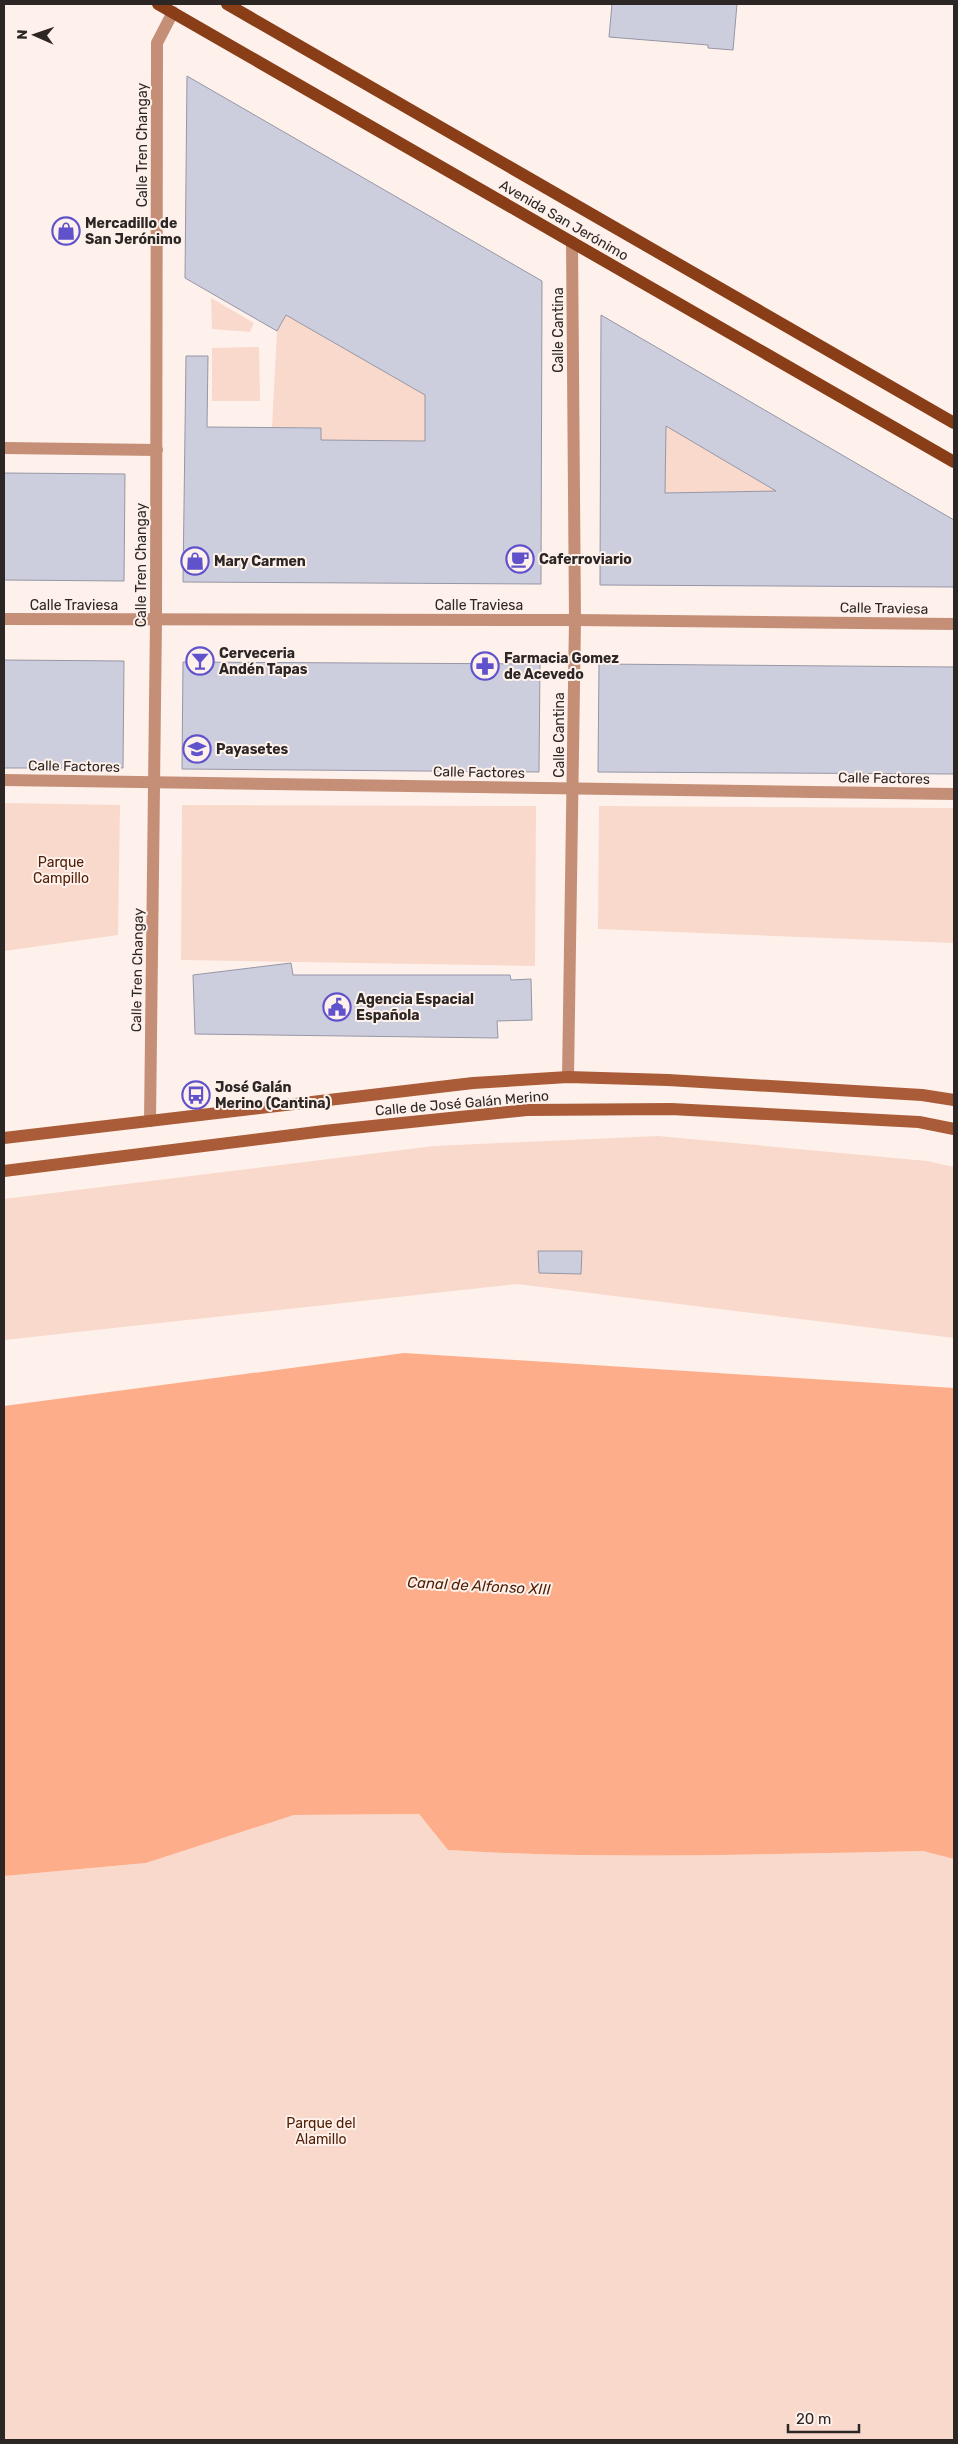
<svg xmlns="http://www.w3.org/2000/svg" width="958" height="2444" font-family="Rubik,sans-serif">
<rect width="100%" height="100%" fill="#fef1eb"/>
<g fill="#f9d9cb">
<polygon points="211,298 254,323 250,332 212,329"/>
<polygon points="286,315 425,395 425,441 321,440 321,428 272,427 277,331"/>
<polygon points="259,347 260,401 212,401 212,348"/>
<polygon points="666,426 781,494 750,492 665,493"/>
<polygon points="4,803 120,805 118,935 4,951"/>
<polygon points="182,805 536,806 535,966 181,960"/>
<polygon points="599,806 954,808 954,943 598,929"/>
<polygon points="658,1136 927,1161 954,1167 954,1338 517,1284 4,1340 4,1199 434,1146"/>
<path d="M 419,1814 L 448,1850 C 606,1860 765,1854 923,1851 L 954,1859 L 954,2440 L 4,2440 L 4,1876 L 146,1863 L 294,1815 Z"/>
</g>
<path fill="#fdad89" d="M 404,1353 L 954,1388 L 954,1859 L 923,1851 C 765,1854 606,1860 448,1850 L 419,1814 L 294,1815 L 146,1863 L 4,1876 L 4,1406 Z"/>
<g fill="#cdcedd" stroke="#9696a5" fill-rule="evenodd">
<polygon points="612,4 737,4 733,50 708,48 708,45 609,37"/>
<polygon points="187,76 542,281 541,584 183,582 186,356 208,356 207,427 321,428 321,440 425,441 425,395 286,315 277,331 185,278"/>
<path d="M 601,315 L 954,520 L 954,587 L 600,585 ZM 666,426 L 776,491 L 665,493 Z"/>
<polygon points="4,473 125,474 124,581 4,580"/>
<polygon points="4,660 124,661 123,768 4,768"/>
<polygon points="183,662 540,664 539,772 182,769"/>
<polygon points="599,664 954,667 954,774 598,772"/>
<polygon points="291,963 293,975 510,975 511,980 531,979 532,1020 497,1021 498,1038 195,1034 193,975"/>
<polygon points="538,1251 582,1251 581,1274 539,1273"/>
</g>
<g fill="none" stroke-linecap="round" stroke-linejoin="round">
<g stroke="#c58f77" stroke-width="12">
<polyline points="4,448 157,450"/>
<polyline points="4,780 954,794"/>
</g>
<g stroke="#c58f77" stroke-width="12">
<polyline points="4,619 575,620 954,624"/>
<polyline points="568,1077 575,620 572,242"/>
<polyline points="150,1121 156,620 157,43 173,12"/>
</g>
<g stroke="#aa5c38" stroke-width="12">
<polyline points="4,1138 473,1083 568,1077 668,1080 922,1095 954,1100"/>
<polyline points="4,1171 324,1131 527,1110 671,1109 919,1122 954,1129"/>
</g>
<g stroke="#893e18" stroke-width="12">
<polyline points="158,4 954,462"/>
<polyline points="227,4 954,423"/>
</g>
</g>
<defs>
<g id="shop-ring" transform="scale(1.4375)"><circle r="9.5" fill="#fef1eb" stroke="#6052cb" stroke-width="1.5"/><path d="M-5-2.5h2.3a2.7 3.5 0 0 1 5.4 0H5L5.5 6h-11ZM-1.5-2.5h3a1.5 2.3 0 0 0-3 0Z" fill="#6052cb"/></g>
<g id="cafe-ring" transform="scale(1.4375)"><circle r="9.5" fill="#fef1eb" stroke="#6052cb" stroke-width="1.5"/><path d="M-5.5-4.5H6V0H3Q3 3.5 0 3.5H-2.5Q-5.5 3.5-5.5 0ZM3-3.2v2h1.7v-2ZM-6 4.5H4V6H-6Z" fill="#6052cb"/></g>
<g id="bar-ring" transform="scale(1.4375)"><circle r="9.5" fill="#fef1eb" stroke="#6052cb" stroke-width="1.5"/><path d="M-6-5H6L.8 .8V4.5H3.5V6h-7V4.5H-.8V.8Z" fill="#6052cb"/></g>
<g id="pharmacy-ring" transform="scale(1.4375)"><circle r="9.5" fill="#fef1eb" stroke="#6052cb" stroke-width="1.5"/><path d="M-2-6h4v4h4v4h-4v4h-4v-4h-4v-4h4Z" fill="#6052cb"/></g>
<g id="school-ring" transform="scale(1.4375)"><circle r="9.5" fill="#fef1eb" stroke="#6052cb" stroke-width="1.5"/><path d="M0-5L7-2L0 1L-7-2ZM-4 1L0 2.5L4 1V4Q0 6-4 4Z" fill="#6052cb"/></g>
<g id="civic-ring" transform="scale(1.4375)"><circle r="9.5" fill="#fef1eb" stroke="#6052cb" stroke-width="1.5"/><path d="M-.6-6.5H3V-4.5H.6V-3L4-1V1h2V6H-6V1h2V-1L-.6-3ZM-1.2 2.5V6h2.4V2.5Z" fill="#6052cb"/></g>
<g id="bus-ring" transform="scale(1.4375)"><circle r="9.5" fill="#fef1eb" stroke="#6052cb" stroke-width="1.5"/><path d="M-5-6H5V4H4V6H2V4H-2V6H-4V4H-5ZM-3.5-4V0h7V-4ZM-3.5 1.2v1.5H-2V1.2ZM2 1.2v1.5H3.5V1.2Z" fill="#6052cb"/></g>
</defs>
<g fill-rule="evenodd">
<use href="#shop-ring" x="66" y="231"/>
<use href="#cafe-ring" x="520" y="559"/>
<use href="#shop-ring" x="195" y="561"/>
<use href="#bar-ring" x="200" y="661"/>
<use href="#pharmacy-ring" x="485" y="666"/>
<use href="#school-ring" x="197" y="749"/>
<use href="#civic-ring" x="337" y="1007"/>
<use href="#bus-ring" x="196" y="1095"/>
</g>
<g text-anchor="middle" stroke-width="4" stroke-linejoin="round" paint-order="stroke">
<g font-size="14" fill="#2c2624" stroke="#fef1eb">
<text transform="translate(142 145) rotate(-90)" y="5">Calle Tren Changay</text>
<text transform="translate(564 220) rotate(30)" y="5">Avenida San Jerónimo</text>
<text transform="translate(558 330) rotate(-90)" y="5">Calle Cantina</text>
<text transform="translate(141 565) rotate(-90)" y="5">Calle Tren Changay</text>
<text x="74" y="610">Calle Traviesa</text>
<text x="479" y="610">Calle Traviesa</text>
<text transform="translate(884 608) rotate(1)" y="5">Calle Traviesa</text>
<text transform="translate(559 735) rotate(-90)" y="5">Calle Cantina</text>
<text transform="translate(74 766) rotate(1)" y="5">Calle Factores</text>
<text transform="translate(479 772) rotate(1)" y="5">Calle Factores</text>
<text transform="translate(884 778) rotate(1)" y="5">Calle Factores</text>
<text transform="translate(137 970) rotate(-89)" y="5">Calle Tren Changay</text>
<text transform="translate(462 1103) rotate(-5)" y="5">Calle de José Galán Merino</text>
</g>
<g font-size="14" font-weight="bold" fill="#2c2624" stroke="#fef1eb" text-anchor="start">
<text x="85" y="228">Mercadillo de<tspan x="85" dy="16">San Jerónimo</tspan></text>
<text x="539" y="564">Caferroviario</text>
<text x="214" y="566">Mary Carmen</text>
<text x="219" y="658">Cerveceria<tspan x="219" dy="16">Andén Tapas</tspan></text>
<text x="504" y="663">Farmacia Gomez<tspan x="504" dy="16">de Acevedo</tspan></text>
<text x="216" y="754">Payasetes</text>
<text x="356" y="1004">Agencia Espacial<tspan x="356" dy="16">Española</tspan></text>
<text x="215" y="1092">José Galán<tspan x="215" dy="16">Merino (Cantina)</tspan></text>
</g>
<g font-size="14" fill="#512006" stroke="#fef1eb">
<text x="61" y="867">Parque<tspan x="61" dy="16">Campillo</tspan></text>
<text x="321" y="2128">Parque del<tspan x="321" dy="16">Alamillo</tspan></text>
</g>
<g font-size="15" font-style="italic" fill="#4f1e04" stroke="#fef1eb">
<text transform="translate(479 1586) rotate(3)" y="5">Canal de Alfonso XIII</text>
</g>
</g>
<rect width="958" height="2444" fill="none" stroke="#2c2624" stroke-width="10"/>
<g transform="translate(35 35) rotate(272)" stroke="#fef1eb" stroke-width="4" paint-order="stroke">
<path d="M0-4L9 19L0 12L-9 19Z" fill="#2c2624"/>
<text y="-8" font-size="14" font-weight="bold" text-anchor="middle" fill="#2c2624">N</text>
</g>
<path d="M788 2424v8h71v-8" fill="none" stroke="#2c2624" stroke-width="2.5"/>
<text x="796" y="2424" font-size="15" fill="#2c2624" stroke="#fef1eb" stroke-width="4" paint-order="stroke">20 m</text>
</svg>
